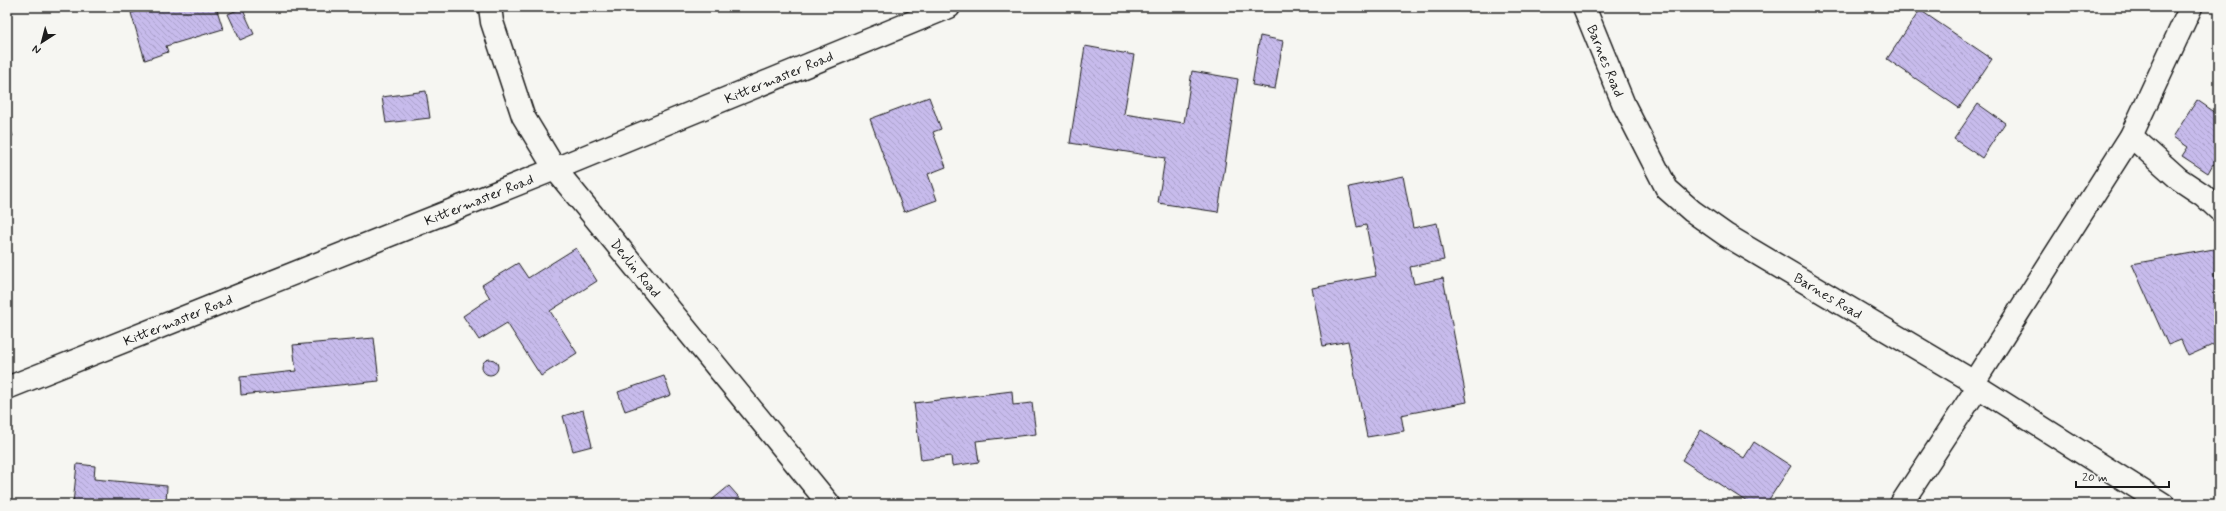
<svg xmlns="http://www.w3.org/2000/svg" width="2226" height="511" font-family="Mynerve,sans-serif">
<defs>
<pattern id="building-back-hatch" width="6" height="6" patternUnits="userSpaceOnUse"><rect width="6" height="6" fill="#c7bbec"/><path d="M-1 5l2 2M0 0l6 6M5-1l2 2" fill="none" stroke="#aaa0ca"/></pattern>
</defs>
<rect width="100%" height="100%" fill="#f6f6f2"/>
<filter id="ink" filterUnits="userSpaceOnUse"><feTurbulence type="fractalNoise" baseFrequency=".025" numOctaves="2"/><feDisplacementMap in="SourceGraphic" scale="8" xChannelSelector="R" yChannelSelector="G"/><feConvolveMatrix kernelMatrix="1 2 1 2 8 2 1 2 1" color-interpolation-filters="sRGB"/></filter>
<g filter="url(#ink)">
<g fill="url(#building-back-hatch)" stroke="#1c1c1c">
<polygon points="152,7 216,7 223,29 166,46 168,52 145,60 131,13"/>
<polygon points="242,8 254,34 240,40 228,14"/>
<polygon points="1920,10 1992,59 1959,108 1887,59"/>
<polygon points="1260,36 1283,41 1275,89 1252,85"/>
<polygon points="1085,46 1134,55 1124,114 1184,123 1192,71 1238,79 1218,212 1158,203 1165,158 1070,143"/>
<polygon points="426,91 430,118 386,123 382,97"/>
<polygon points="929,97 941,129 933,132 946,167 928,174 937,200 904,212 870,119"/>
<polygon points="2197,100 2219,115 2219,168 2213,164 2208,173 2182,156 2188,147 2173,137"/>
<polygon points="1978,104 2005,123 1982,158 1954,139"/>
<polygon points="7,121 13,136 7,139"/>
<polygon points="1403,176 1413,228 1437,223 1444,260 1410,267 1414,284 1443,278 1467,402 1401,415 1404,431 1367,437 1348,341 1323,346 1312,288 1376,276 1366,225 1357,227 1349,187"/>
<polygon points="576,248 597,281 550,311 577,353 541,376 507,323 479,340 463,316 490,298 482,285 518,263 528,278"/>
<polygon points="2219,248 2219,270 2214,274 2219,287 2219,342 2188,356 2181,340 2168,345 2132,264"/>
<polygon points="374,338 379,381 241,395 240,377 296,371 293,345"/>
<circle cx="490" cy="367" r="8"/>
<polygon points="664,376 671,395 625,411 618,392"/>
<polygon points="1012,391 1013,405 1032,403 1036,434 976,441 979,462 952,466 951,456 921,460 914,403"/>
<polygon points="583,410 592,446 573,451 563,416"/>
<polygon points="1701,430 1744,458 1754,442 1791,466 1766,504 1750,504 1682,460"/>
<polygon points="77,464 95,466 94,479 167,486 166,504 73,504"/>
<polygon points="729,486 745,504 707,504"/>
</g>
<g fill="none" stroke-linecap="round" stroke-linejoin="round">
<g stroke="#1c1c1c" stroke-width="25">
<g id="minor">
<path id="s1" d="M 490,7 L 492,22 L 523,116 L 555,169 L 829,504"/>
<path id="s2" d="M 1584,7 L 1624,105 L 1667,189 L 1692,211 L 1726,235 L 1974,382 L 1978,387 L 2163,504"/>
<polyline points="2131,136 2179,179 2203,195 2219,210"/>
<polyline points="1974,382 2131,136 2191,7"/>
<path id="s3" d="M 7,388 L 555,169 L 949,7"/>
<polyline points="1901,504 1978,387"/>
</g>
</g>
<use href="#minor" stroke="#f6f6f2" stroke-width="22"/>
</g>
</g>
<g text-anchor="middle" stroke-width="3" stroke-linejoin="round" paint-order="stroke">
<g font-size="14" fill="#1c1c1c" stroke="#f6f6f2">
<text dy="5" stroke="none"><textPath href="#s2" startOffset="58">Barnes Road</textPath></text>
<text dy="5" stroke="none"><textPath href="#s3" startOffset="832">Kittermaster Road</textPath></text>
<text dy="5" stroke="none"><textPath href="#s3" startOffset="508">Kittermaster Road</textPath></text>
<text dy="5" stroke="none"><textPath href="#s1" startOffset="304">Devlin Road</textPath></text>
<text dy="5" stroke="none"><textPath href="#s2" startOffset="394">Barnes Road</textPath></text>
<text dy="5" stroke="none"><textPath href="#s3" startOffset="184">Kittermaster Road</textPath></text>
</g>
</g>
<rect width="2226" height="511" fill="none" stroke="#f6f6f2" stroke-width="24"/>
<rect x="12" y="12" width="2202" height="487" fill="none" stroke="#1c1c1c" stroke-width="1.5" filter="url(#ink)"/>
<g transform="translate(42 42) rotate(216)" stroke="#f6f6f2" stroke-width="3" paint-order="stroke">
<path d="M0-3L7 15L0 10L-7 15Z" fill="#1c1c1c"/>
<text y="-6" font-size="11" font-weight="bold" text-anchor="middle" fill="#1c1c1c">N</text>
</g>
<path d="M2076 481v6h93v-6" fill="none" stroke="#1c1c1c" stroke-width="2"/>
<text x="2082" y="481" font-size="12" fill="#1c1c1c" stroke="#f6f6f2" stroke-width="3" paint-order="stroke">20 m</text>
</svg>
